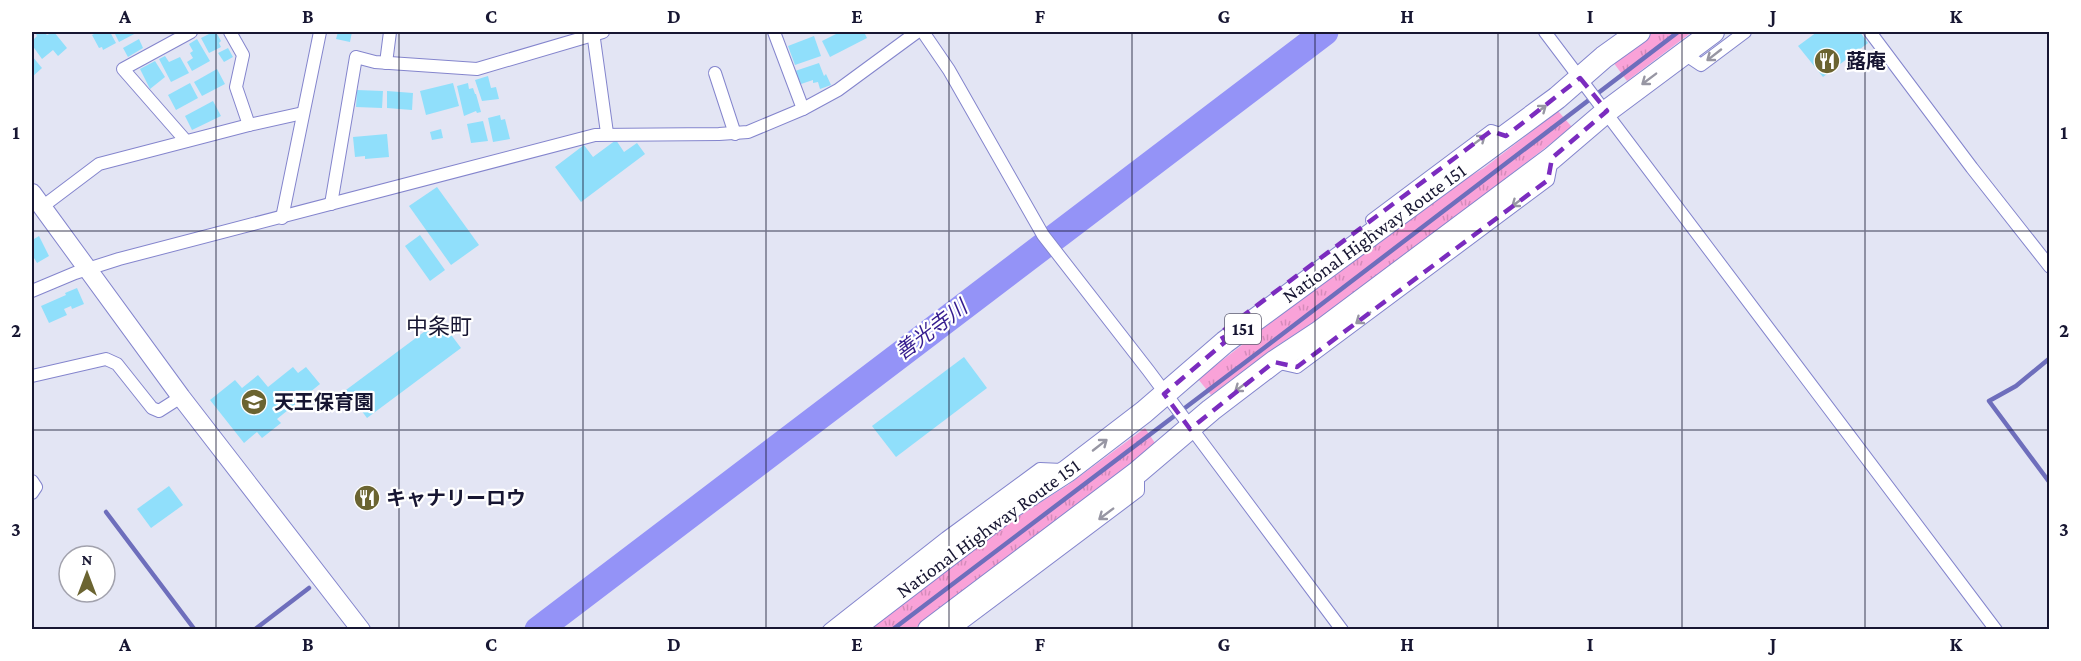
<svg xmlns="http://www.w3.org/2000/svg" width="2081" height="661" font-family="'Crimson Pro','Noto Sans JP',serif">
<defs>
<pattern id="grass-tufts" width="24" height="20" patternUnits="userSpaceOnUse" patternTransform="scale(1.5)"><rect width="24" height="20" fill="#f9a2d8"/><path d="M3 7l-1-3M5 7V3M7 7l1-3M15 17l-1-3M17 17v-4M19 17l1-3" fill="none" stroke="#d58bba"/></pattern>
</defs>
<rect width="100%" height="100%" fill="#e3e5f4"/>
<g fill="url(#grass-tufts)">
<polygon points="1654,32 1692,32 1627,81 1613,62"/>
<polygon points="1558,111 1572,127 1342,305 1278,345 1211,395 1198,379 1427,202 1484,168"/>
<polygon points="1145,428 1157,446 914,629 865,630 993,532 1068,485"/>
</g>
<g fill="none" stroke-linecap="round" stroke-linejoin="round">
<g stroke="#6e6ebc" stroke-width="4.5">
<polyline points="2050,358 2016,386 1989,401 2050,483"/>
<polyline points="106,512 195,630"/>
<polyline points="254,630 309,588"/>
<polyline points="892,630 1268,345 1678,32"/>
</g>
<polyline stroke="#9493f7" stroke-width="27" points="538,630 1325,32"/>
</g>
<g fill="#90dffb">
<polygon points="38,32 44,32 47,35 54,32 67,48 58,56 53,50 42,59 32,45 32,41 37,36 36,34"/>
<polygon points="98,32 110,32 116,43 103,50 102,47 99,48 92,35"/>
<polygon points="114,32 138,32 119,42"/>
<polygon points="213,32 216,32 221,41 219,43 221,47 209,53 201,38"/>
<polygon points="338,32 352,32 350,42 336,39"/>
<polygon points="840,32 864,32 867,38 830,57 822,41"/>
<polygon points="1817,32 1860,32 1868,43 1823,77 1798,46"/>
<polygon points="814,36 821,56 795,65 788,46"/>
<polygon points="139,39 143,48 128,57 123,48"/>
<polygon points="197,39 210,61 192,71 187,62 193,58 190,53 193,51 189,44"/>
<polygon points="228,48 233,57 224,62 218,53"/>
<polygon points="32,56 42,68 32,77"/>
<polygon points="165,56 169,62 180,57 189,73 171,82 159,59"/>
<polygon points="155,61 165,77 150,89 140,69"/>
<polygon points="819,63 824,76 826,74 831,85 820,89 818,82 813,83 813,80 801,84 795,71"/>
<polygon points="217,69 225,84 202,96 194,82"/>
<polygon points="488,76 491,88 496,87 499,99 482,101 475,80"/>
<polygon points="190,83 198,98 176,110 168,95"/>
<polygon points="453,83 459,106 426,115 420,91"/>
<polygon points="468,83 469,89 473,88 475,94 476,94 481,112 477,113 476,111 464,116 457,86"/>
<polygon points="357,90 383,91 382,108 356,107"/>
<polygon points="387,91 413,93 412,110 387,108"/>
<polygon points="213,101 221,116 192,130 185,116"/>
<polygon points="500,115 501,120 505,119 510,139 493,142 488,118"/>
<polygon points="483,121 488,141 471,143 467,124"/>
<polygon points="441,129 443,138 432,140 430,132"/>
<polygon points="387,134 389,157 365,159 365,156 355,157 353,137"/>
<polygon points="616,140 624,152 637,143 645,154 581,202 555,167 584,145 593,157"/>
<polygon points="437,187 479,245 451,265 409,206"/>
<polygon points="32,234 34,239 39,236 49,256 37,263 34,258 32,260"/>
<polygon points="420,235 445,270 430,281 405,246"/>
<polygon points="77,288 84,304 72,309 71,306 64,309 67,315 49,323 41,306 66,295 65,293"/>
<polygon points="440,320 461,348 367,418 346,390"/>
<polygon points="964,357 987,388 896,457 872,426"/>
<polygon points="293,367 298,373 306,367 320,384 277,419 281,423 262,438 257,432 244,443 210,400 235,380 242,388 258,375 268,387"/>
<polygon points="169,486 183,505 151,528 137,509"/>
</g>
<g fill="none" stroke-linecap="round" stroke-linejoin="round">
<g stroke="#8485cd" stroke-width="14">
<g id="street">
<polyline points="230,32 243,55 236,87 249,125"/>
<polyline points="593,32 607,133"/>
<polyline points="774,32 803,109"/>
<polyline points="923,32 949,70 1043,235 1148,370 1342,630"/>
<polyline points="1545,32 1996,630"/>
<polyline points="1870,32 1972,168 2050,267"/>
<polyline points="1683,53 1701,65 1745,32"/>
<polyline points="386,63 390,32"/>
<polyline points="715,73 735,134"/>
<polyline points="186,141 123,69 191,32"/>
<polyline points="331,204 356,57 375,62 477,69 603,32"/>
<polyline points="42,207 99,164 249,125 303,113"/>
<polyline points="282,218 320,32"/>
<polyline points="1372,220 1491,131 1506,136"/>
<polyline points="32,291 75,273 119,259 595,135 719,134 748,132 803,109 838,90 917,32"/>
<polyline points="1275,362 1297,367 1548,180 1552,159"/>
<polyline points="32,376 106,359 117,364 152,408 159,411 181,397"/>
<polyline points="32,481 36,487 32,493"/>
<polyline points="829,630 946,538 1040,469 1062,470"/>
<polyline points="953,630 1138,491 1138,472"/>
</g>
</g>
<g stroke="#8485cd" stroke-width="20">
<polyline id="secondary" points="32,193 181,397 361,630"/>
</g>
<g stroke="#8485cd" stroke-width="24">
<g id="highway">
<polyline points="851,630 1013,506 1067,471 1144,412 1225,342 1557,98 1604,57 1639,32"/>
<polyline points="929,630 1138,472 1211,410 1274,362 1318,333 1552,158 1607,111 1713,32"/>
</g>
</g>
<use href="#street" stroke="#fff" stroke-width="12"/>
<use href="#secondary" stroke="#fff" stroke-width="18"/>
<use href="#highway" stroke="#fff" stroke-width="22"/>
</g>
<defs><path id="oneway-shaft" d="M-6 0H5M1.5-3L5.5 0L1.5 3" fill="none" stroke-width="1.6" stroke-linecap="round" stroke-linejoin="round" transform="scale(1.5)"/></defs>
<g stroke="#9796a3">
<use href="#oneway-shaft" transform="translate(1714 55) rotate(142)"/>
<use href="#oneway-shaft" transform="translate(1649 79) rotate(143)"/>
<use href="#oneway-shaft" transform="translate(1539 111) rotate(-37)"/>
<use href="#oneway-shaft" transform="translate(1478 141) rotate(-37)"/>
<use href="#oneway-shaft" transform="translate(1519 201) rotate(143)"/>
<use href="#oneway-shaft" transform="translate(1363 318) rotate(143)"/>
<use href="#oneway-shaft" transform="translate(1242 386) rotate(143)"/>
<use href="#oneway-shaft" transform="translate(1100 445) rotate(-38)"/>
<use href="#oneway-shaft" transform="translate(1106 514) rotate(143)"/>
</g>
<path fill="none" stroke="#7b2cbf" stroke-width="4.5" stroke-dasharray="12 8" stroke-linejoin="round" d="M 1580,78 L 1607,111 L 1552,158 L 1548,180 L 1297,367 L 1274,362 L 1190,429 L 1164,394 L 1225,342 L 1220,333 L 1491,131 L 1506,136 Z"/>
<path fill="none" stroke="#171632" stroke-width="1.5" stroke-opacity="0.55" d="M 216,32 L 216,630M 399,32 L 399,630M 583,32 L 583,630M 766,32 L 766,630M 949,32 L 949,630M 1132,32 L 1132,630M 1315,32 L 1315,630M 1498,32 L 1498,630M 1682,32 L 1682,630M 1865,32 L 1865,630M 32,231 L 2050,231M 32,430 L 2050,430"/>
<defs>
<g id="restaurant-disc" transform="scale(1.35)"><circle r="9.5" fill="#6b6431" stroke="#fff"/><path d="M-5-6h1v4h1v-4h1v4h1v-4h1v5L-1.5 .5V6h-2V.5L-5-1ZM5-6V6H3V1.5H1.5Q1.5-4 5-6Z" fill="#fff"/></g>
<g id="school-disc" transform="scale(1.35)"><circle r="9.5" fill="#6b6431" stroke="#fff"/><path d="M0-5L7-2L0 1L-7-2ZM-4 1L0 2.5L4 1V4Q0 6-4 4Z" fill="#fff"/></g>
</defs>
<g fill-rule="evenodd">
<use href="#restaurant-disc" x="1827" y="61"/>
<use href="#school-disc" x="254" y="402"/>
<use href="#restaurant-disc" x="367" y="498"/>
</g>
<g text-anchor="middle" stroke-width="4.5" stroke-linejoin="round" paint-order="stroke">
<rect fill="#fff" stroke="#5d5c70" stroke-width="1.5" x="1225" y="314" width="36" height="30" rx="4.5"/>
<g font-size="18" font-weight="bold" fill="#171632">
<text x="1243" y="335">151</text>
</g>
<g font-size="20" font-weight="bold" fill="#171632" stroke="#fff" text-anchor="start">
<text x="1846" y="68">蕗庵</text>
<text x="274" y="409">天王保育園</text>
<text x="386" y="505">キャナリーロウ</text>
</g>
<g font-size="20" fill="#171632" stroke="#fff">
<text transform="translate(1374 233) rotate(-36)" y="7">National Highway Route 151</text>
<text transform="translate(988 528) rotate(-36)" y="7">National Highway Route 151</text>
</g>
<g font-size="21" font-style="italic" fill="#351c8f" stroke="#fff">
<text transform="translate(931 330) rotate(-37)" y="7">善光寺川</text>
</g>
<g font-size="22" fill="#171632" stroke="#fff">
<text x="439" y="334">中条町</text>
</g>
</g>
<rect width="2081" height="661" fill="none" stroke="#ffffff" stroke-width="66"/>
<g transform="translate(87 574)"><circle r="28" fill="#ffffff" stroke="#a2a2ad" stroke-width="1.5"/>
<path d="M0-4.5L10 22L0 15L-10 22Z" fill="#6b6431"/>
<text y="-9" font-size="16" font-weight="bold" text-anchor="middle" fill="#171632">N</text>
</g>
<rect x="33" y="33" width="2015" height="595" fill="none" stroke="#171632" stroke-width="2"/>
<g font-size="20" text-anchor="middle" font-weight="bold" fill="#171632">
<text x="125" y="23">A</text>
<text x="308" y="23">B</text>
<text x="491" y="23">C</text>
<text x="674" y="23">D</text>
<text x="857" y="23">E</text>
<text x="1040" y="23">F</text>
<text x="1224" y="23">G</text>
<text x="1407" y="23">H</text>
<text x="1590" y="23">I</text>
<text x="1773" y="23">J</text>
<text x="1956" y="23">K</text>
<text x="16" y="139">1</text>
<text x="2064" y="139">1</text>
<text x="16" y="337">2</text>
<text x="2064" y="337">2</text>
<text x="16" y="536">3</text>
<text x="2064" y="536">3</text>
<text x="125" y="651">A</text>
<text x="308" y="651">B</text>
<text x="491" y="651">C</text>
<text x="674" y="651">D</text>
<text x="857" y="651">E</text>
<text x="1040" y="651">F</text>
<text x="1224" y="651">G</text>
<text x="1407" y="651">H</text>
<text x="1590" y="651">I</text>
<text x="1773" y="651">J</text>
<text x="1956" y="651">K</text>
</g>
</svg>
